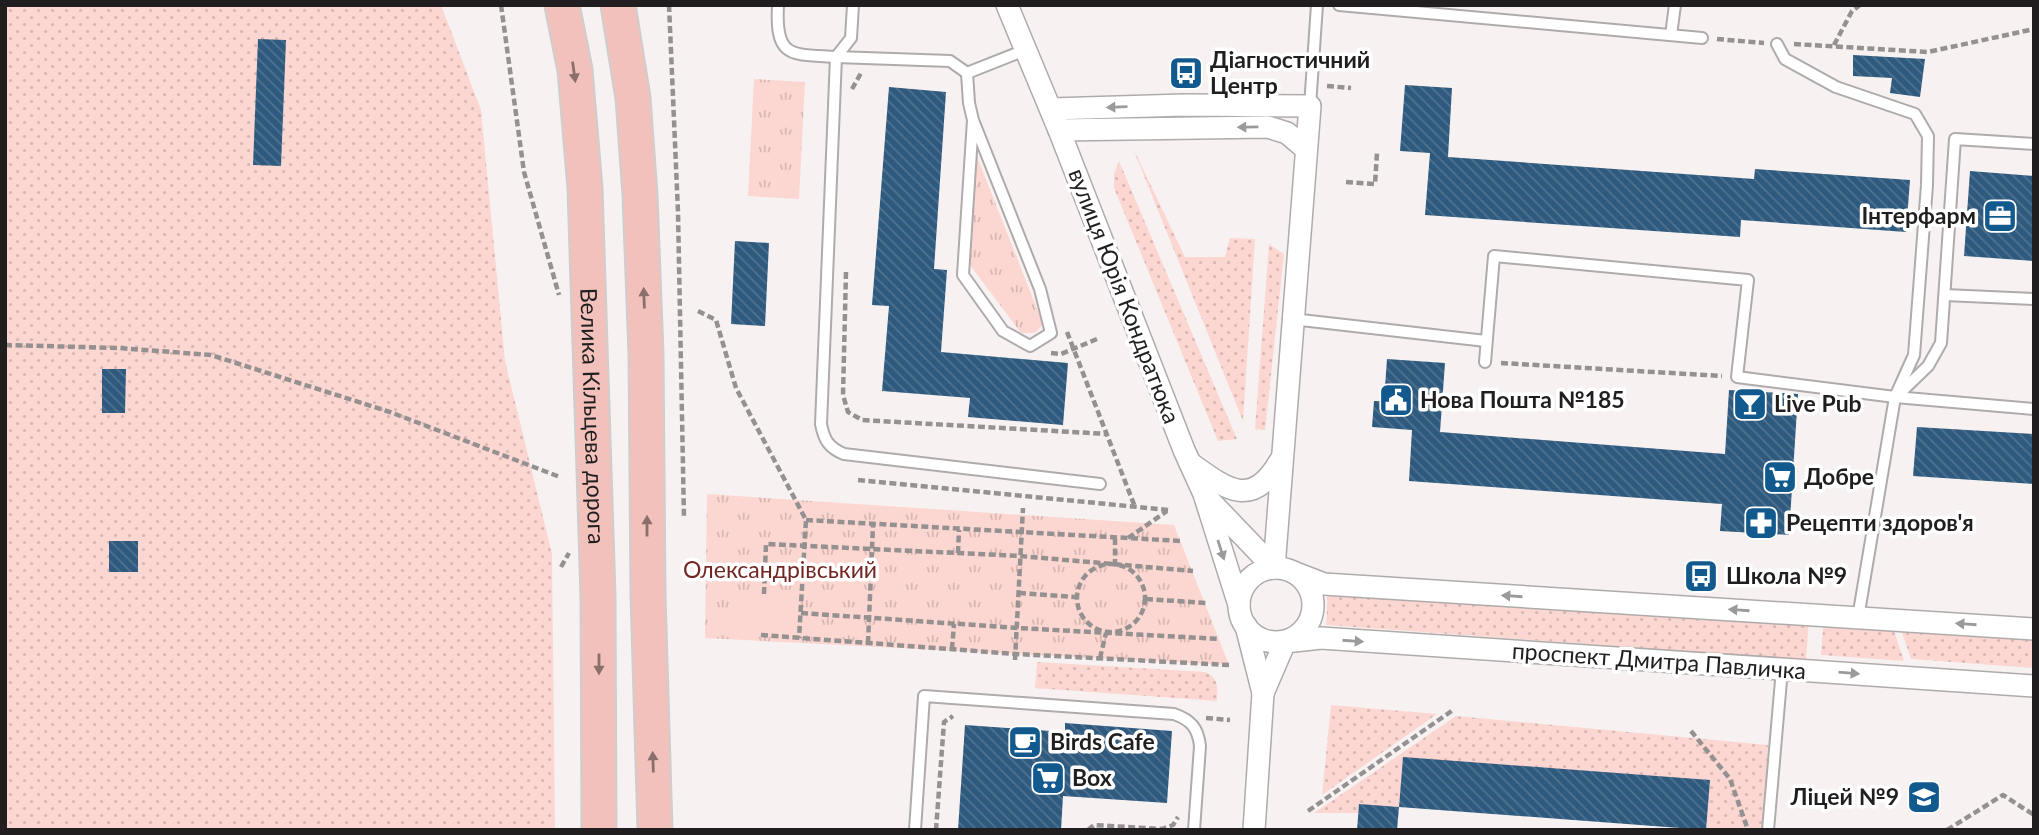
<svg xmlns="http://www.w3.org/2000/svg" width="2039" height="835" font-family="Lato,sans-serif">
<defs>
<pattern id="grass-dots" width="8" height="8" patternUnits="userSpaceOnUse" patternTransform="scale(1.75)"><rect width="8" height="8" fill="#fcd6d1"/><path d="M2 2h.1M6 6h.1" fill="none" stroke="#d8b7b3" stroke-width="1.8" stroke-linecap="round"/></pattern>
<pattern id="park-tufts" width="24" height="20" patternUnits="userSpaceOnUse" patternTransform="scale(1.75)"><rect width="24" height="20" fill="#fcd6d1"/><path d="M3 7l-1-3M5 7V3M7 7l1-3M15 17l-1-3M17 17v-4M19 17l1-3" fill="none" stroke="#d8b7b3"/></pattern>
<pattern id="building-back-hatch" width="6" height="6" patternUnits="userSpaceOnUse" patternTransform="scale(1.75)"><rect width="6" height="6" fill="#2e5a7f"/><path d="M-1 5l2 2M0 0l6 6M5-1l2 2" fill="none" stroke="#52728e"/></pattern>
</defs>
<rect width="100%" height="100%" fill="#f7f2f1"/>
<g fill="url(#grass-dots)">
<polygon points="5,5 441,5 481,110 505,361 552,554 555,830 5,830"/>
<polygon points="1132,146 1185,257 1225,257 1230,238 1255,239 1243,421"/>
<polygon points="1119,161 1237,439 1218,441 1114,188 1114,174"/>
<polygon points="1269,244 1284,254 1265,430 1255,429"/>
<polygon points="1328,589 1809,620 1806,660 1326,625"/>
<polygon points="1824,616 1891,622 1904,661 1821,655"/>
<polygon points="1899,624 2034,633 2034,668 1911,659"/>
<path d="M 1037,662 L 1205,672 C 1219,678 1218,688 1217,701 L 1035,688 Z"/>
<polygon points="1331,705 1437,714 1322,795"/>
<polygon points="1456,716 1768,745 1763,830 1706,830 1403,757 1399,807 1359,805 1358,813 1314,813"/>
</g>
<g fill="url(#park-tufts)">
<polygon points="754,79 805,82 799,199 748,196"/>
<polygon points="974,149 1043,324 1035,333 1021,333 970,265"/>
<polygon points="707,494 1174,525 1229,665 705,638"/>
</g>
<polygon fill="#fcd6d1" points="739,592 797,595 795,630 737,628"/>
<g fill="url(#building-back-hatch)">
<polygon points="258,39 286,40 281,166 253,165"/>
<polygon points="1853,55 1925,59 1920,97 1890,93 1892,78 1853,76"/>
<polygon points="1405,85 1452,88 1448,157 1754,179 1755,169 1910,180 1906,232 1741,220 1740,237 1425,215 1430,153 1400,151"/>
<polygon points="889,87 946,92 934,269 947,270 941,352 1068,363 1063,425 968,417 970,398 882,391 889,306 872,305"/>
<polygon points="1970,171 2034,176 2034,261 1964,256"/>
<polygon points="735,241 769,243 765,326 731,324"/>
<polygon points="1387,359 1445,363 1440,432 1725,454 1729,390 1798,394 1789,535 1720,531 1722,504 1409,481 1412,430 1372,427 1374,401 1384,401"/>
<polygon points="102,369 126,369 125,413 102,413"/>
<polygon points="1917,427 2034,434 2034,484 1913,476"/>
<rect x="109" y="541" width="29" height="31"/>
<polygon points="1065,723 1172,731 1167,803 1063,796 1061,830 958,830 965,725 1065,732"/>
<polygon points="1403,757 1710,780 1706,830 1399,807"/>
<polygon points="1359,804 1399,807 1397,830 1357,830"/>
</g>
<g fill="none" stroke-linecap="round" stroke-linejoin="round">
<g stroke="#b0abab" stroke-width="14">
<g id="lane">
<path d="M 778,5 C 775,59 791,54 836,57 L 851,38 L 853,5"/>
<polyline points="1339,5 1702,38"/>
<polyline points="1671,35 1675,5"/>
<polyline points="1777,44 1785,59 1836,87 1915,114 1928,136 1927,185 1914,355 1895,397 1858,618"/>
<path d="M 967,73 L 950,61 L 836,57 L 821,424 C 824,440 829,448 844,454 L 1100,484"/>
<polyline points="967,73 969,103 973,120 963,275 1003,331 1030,346 1051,333 1040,289 973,120"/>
<polyline points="967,73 1025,50"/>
<polyline points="1310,106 1317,5"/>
<polyline points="1945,295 2034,299"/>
<polyline points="1292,319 1486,341"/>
<polyline points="1485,362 1494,256 1748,280 1737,377 1895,397 2034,409"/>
<polyline points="1900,393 1928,366 1941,343 1955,139 2034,144"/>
<path d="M 915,830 L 924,696 L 1174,714 C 1191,720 1198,728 1200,746 L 1194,830"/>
<polyline points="1768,830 1782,669"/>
</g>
</g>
<g stroke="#b0abab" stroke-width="24">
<g id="street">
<polyline points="1007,5 1059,130 1184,450 1204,494 1239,605"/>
<polyline points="1051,109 1184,105 1310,106 1274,568"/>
<polyline points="1059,130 1268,127 1287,133 1306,149"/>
<path d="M 1190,463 C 1226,489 1252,510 1280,461"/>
<polyline points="1207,498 1274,568"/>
<circle cx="1276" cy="605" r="37"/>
<polyline points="1293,572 1324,584 2034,629"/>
<polyline points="1246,626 1263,693 1254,830"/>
<polyline points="1285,642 1321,638 2034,686"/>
<polyline points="1263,693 1285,642"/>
</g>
</g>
<g stroke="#cecece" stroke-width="37">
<g id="primary">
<path id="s1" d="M 562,5 L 575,70 L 585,188 L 598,596 L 599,830"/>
<polyline points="618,5 633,98 640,195 646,354 648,594 655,830"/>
</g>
</g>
<g stroke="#949190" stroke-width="4.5" stroke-dasharray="7 3.5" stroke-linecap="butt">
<polyline points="501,5 524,172 559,295"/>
<polyline points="525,5 525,7"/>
<polyline points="669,5 678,212 684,518"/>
<polyline points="1717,39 1764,43"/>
<polyline points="1794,44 1928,52 2034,29"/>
<polyline points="1834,45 1852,11 1860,5"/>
<polyline points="1327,86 1351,88"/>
<polyline points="852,89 861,73"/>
<polyline points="1346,182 1375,184 1377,153"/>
<polyline points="846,272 843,395 848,412 862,420 1107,434"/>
<polyline points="698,311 716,320 736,388 806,520 799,638"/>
<polyline points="1067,332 1135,507"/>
<polyline points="5,345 119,348 211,355 390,412 560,477"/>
<polyline points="1051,353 1061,354 1097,339"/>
<polyline points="1501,363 1722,376"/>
<polyline points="858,480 1169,510"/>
<polyline points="806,520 1181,541"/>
<polyline points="1115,538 1115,563"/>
<polyline points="1128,538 1167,511"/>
<polyline points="958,553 959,530"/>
<circle cx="1111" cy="598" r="34"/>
<polyline points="561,567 569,553"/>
<polyline points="1019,593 1076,597"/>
<polyline points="764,594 766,544 1020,556 1193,571"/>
<polyline points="1146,599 1206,603"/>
<polyline points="801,613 1018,628 1220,639"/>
<polyline points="761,635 1016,654 1229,665"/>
<polyline points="868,643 873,525"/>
<polyline points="952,649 954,624"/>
<polyline points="1100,658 1106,633"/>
<polyline points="1015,660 1023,508"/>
<polyline points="1206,718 1230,720"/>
<polyline points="1691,731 1730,779 1748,830"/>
<polyline points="1308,811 1453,710"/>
<polyline points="936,830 944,722 953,716"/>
<polyline points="1088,830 1094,825 1162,829 1173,825 1178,817"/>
<polyline points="1947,830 2003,795 2034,815"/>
</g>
<use href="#lane" stroke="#fff" stroke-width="10"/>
<use href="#street" stroke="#fff" stroke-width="21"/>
<use href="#primary" stroke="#f3c1bb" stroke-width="33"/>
</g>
<defs><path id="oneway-solid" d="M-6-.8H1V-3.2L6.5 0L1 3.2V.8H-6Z" transform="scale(1.75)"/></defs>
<g fill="#8a706c">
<use href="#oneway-solid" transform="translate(574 72) rotate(82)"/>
<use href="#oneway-solid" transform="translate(644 298) rotate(-92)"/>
<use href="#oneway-solid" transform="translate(647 526) rotate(-90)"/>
<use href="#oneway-solid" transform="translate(599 664) rotate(90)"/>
<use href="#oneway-solid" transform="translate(653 762) rotate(-92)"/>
</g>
<g fill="#9b9a9a">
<use href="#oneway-solid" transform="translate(1117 107) rotate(178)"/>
<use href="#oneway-solid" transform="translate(1248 127) rotate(179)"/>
<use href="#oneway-solid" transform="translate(1221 550) rotate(72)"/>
<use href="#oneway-solid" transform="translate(1512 596) rotate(-176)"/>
<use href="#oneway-solid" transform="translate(1739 610) rotate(-176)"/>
<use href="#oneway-solid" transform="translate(1966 624) rotate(-176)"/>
<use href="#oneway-solid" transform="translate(1353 641) rotate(4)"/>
<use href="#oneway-solid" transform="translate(1849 673) rotate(5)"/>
</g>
<defs>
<g id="bus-square" transform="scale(1.75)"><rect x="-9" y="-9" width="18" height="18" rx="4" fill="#125a8e" stroke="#fff"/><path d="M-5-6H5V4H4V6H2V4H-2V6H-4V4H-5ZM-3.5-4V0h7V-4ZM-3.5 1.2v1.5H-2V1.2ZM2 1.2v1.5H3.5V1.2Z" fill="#fff"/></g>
<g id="office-square" transform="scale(1.75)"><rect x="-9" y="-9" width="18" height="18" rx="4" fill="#125a8e" stroke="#fff"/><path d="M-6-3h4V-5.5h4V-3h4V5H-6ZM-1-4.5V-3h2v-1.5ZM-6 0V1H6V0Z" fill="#fff"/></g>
<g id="civic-square" transform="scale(1.75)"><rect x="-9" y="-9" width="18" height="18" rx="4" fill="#125a8e" stroke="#fff"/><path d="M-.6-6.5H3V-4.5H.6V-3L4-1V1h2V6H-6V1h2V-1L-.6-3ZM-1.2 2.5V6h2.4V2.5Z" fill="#fff"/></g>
<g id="bar-square" transform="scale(1.75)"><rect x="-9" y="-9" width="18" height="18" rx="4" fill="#125a8e" stroke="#fff"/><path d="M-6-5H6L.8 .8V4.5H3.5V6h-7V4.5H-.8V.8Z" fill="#fff"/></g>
<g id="supermarket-square" transform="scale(1.75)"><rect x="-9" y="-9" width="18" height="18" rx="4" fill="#125a8e" stroke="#fff"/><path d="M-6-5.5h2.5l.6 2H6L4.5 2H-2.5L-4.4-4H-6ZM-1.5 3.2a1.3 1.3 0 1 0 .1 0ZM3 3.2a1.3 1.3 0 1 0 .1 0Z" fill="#fff"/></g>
<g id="pharmacy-square" transform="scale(1.75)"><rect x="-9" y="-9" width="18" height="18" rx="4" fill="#125a8e" stroke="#fff"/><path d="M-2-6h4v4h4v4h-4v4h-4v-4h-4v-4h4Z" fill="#fff"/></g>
<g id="cafe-square" transform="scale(1.75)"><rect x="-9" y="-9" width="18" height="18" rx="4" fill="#125a8e" stroke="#fff"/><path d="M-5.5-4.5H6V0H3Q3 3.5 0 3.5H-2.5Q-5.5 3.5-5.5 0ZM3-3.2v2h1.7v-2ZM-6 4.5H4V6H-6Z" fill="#fff"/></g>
<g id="school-square" transform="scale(1.75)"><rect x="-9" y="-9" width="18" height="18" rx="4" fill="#125a8e" stroke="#fff"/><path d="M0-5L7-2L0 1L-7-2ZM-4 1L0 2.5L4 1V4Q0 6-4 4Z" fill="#fff"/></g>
</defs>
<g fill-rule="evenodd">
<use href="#bus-square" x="1186" y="73"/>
<use href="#office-square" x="2000" y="216"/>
<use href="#civic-square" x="1396" y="400"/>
<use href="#bar-square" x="1750" y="404"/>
<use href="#supermarket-square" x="1780" y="477"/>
<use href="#pharmacy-square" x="1761" y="523"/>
<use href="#bus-square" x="1701" y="576"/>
<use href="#cafe-square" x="1025" y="742"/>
<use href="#supermarket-square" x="1048" y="778"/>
<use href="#school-square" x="1924" y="797"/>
</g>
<g text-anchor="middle" stroke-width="7" stroke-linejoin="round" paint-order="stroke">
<g font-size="23" font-weight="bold" fill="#201e1e" stroke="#fff" text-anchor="start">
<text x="1210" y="68">Діагностичний<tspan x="1210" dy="26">Центр</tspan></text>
<text x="1976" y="224" text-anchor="end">Інтерфарм</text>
<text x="1420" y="408">Нова Пошта №185</text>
<text x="1774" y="412">Live Pub</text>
<text x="1804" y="485">Добре</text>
<text x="1786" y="531">Рецепти здоров'я</text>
<text x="1726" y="584">Школа №9</text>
<text x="1050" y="750">Birds Cafe</text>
<text x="1072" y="786">Box</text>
<text x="1899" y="805" text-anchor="end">Ліцей №9</text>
</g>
<g font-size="23" fill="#201e1e" stroke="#fff">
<text transform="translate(1124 296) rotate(69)" y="8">вулиця Юрія Кондратюка</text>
<text dy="8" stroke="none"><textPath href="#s1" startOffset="413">Велика Кільцева дорога</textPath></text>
<text transform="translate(1659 661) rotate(4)" y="8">проспект Дмитра Павличка</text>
</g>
<g font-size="23" fill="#722622" stroke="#fff">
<text x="780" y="578">Олександрівський</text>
</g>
</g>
<rect width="2039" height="835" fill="none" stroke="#201e1e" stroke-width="14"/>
</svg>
